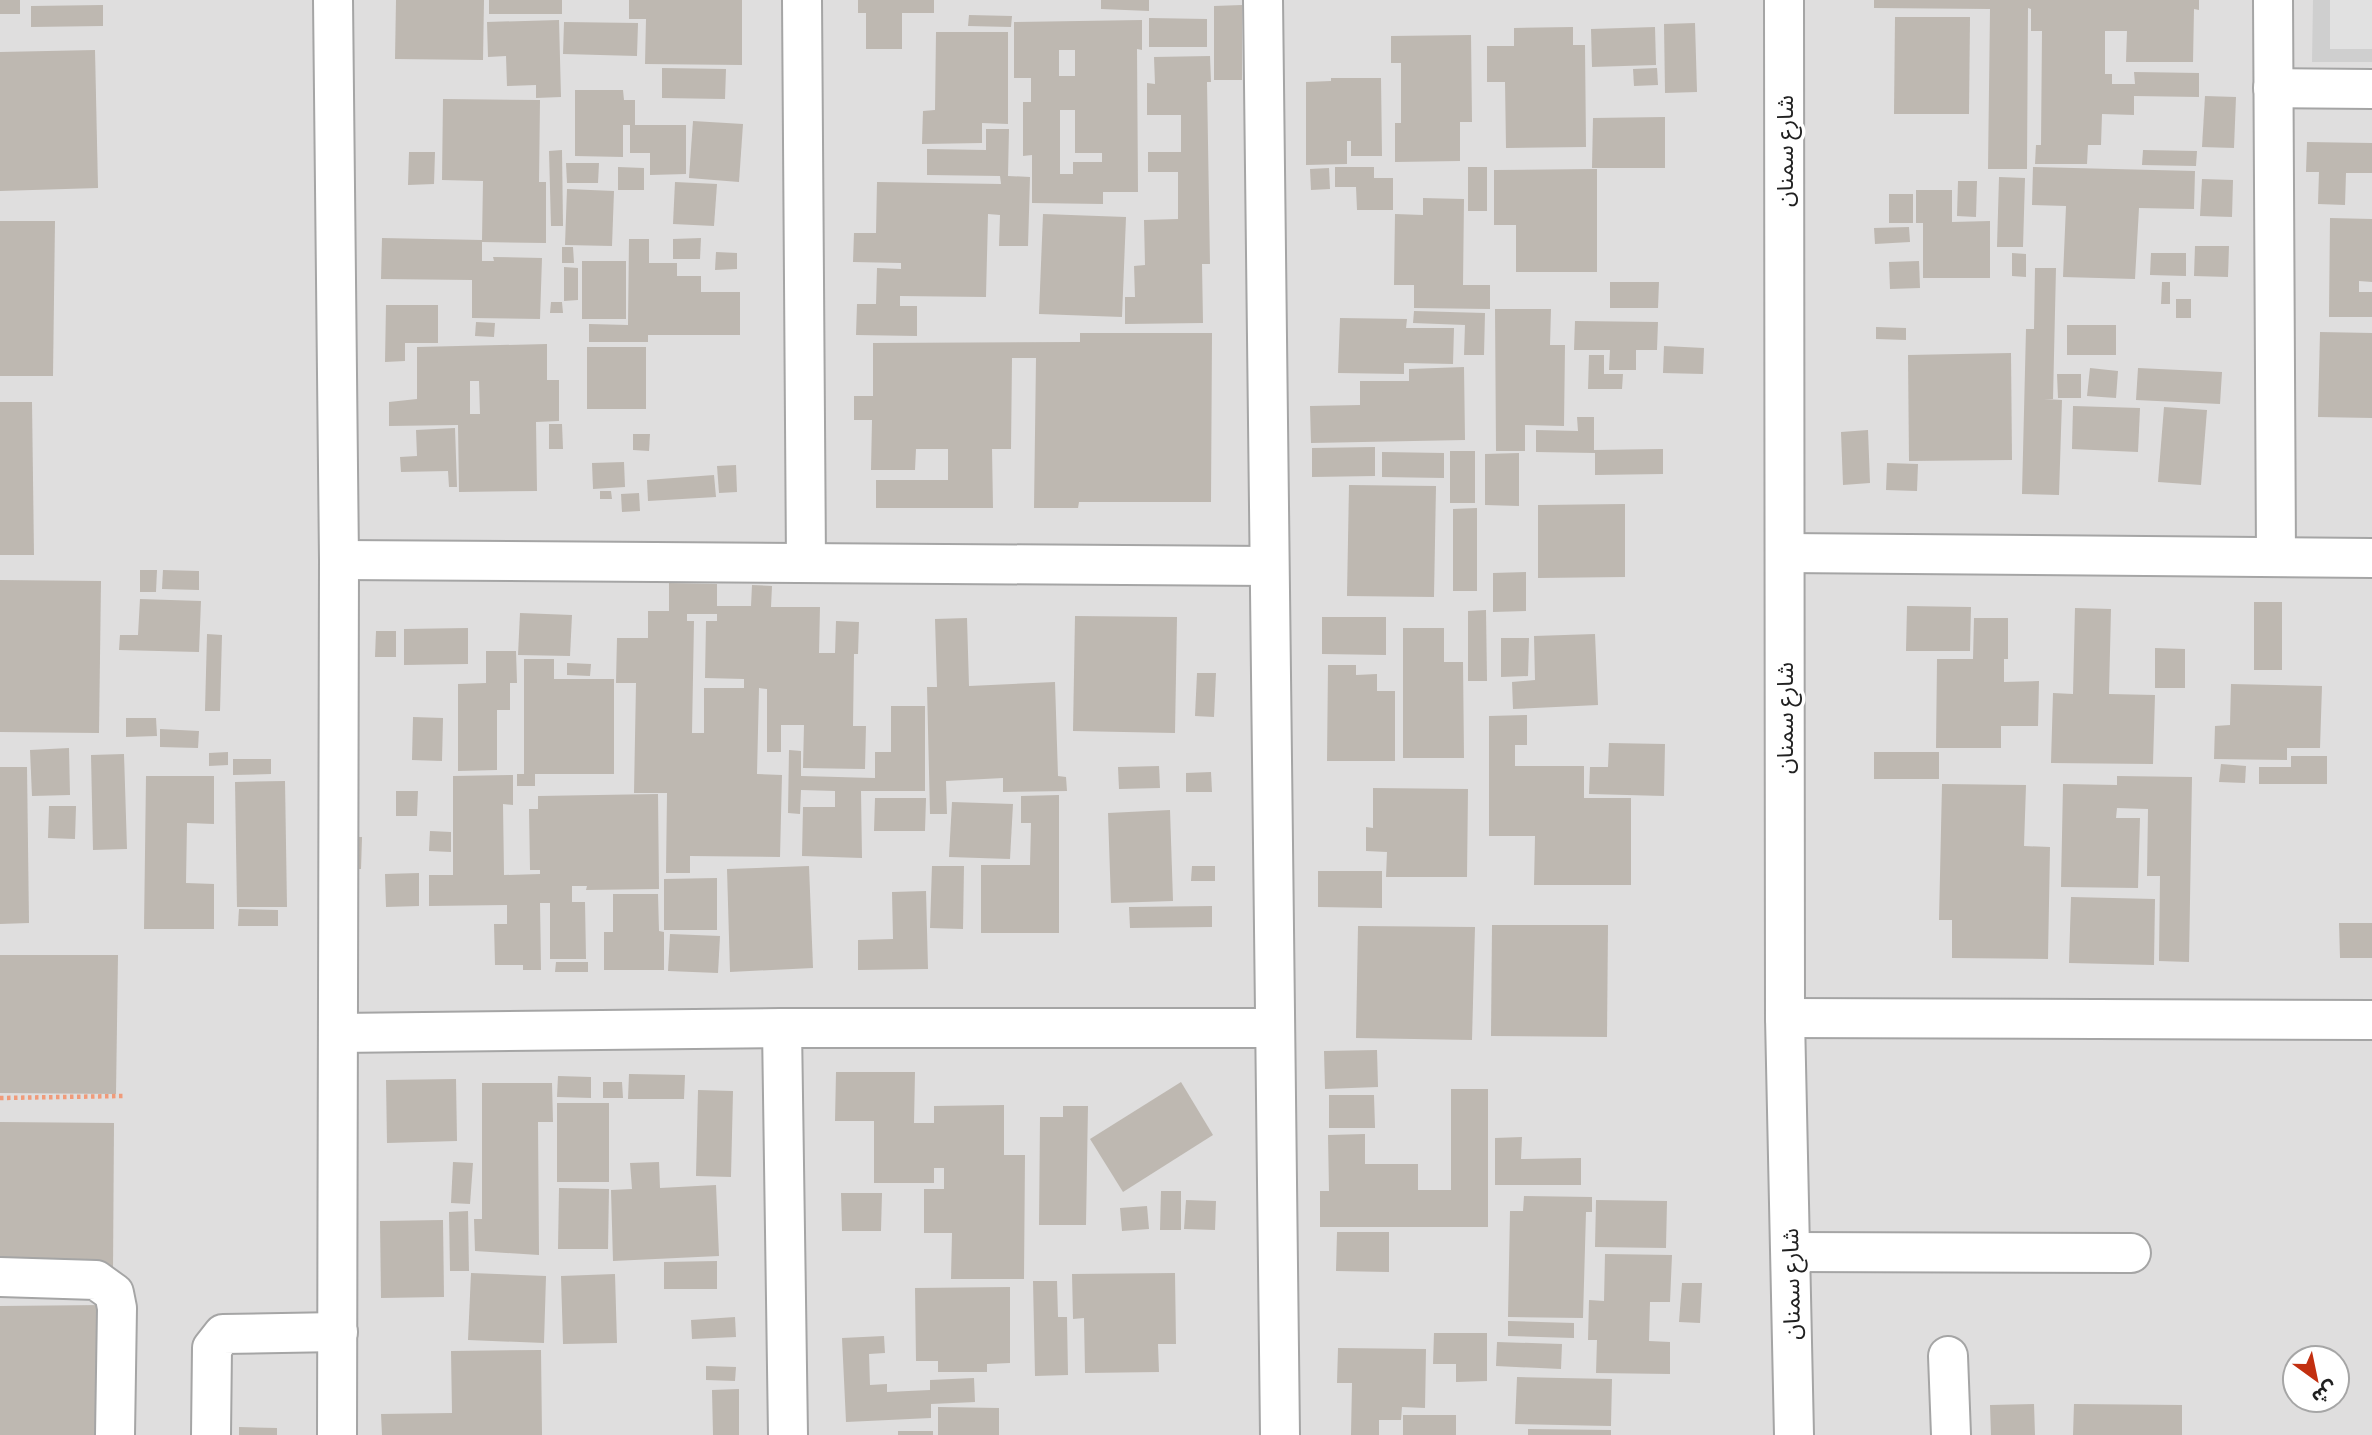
<svg xmlns="http://www.w3.org/2000/svg" width="2372" height="1435" font-family="'IBM Plex Sans','Noto Sans Arabic',sans-serif">
<rect width="100%" height="100%" fill="#f0efe8"/>
<path fill="#dfdede" fill-rule="evenodd" d="M 0,0 L 2372,0 L 2372,1435 L 0,1435 ZM 2295,1358 L 2337,1358 L 2337,1400 L 2295,1400 Z"/>
<polygon fill="#cfcfcf" points="2313,0 2330,0 2330,49 2372,49 2372,62 2312,62"/>
<rect fill="#e1e1e1" x="2330" y="0" width="42" height="49"/>
<g fill="#beb8b1" fill-rule="evenodd">
<rect x="0" y="0" width="20" height="14"/>
<polygon points="396,0 484,0 483,60 395,59"/>
<rect x="489" y="0" width="73" height="14"/>
<polygon points="629,0 742,0 742,65 645,64 646,19 629,19"/>
<polygon points="858,0 934,0 934,13 902,13 902,49 866,49 866,13 858,13"/>
<polygon points="1101,0 1149,0 1149,11 1101,9"/>
<polygon points="1874,0 2199,0 2199,10 2194,9 2193,62 2126,62 2127,31 2105,31 2105,74 2112,74 2112,84 2135,84 2134,72 2199,73 2199,97 2134,96 2134,115 2102,114 2101,145 2088,145 2087,164 2035,164 2036,145 2041,145 2042,31 2031,31 2031,9 2028,8 2027,169 1988,169 1990,9 1874,8"/>
<polygon points="103,5 103,26 31,27 31,6"/>
<polygon points="1242,5 1242,80 1214,80 1214,6"/>
<polygon points="969,15 1012,16 1011,27 968,26"/>
<polygon points="1895,17 1970,17 1969,114 1894,114"/>
<polygon points="1149,18 1207,19 1207,47 1149,47"/>
<polygon points="559,20 561,97 536,98 536,85 507,86 506,56 488,57 487,22"/>
<path d="M 1142,20 L 1142,50 L 1137,49 L 1138,192 L 1103,192 L 1103,204 L 1032,203 L 1032,155 L 1023,156 L 1023,102 L 1031,102 L 1031,78 L 1014,78 L 1014,22 ZM 1059,50 L 1075,50 L 1075,76 L 1059,76 ZM 1060,110 L 1075,110 L 1075,153 L 1102,153 L 1102,162 L 1073,162 L 1073,174 L 1060,174 Z"/>
<polygon points="564,22 638,23 637,56 563,54"/>
<polygon points="1695,23 1697,92 1665,93 1664,24"/>
<polygon points="1573,27 1573,45 1585,45 1586,147 1506,148 1505,82 1487,82 1487,46 1514,46 1514,28"/>
<polygon points="1655,27 1656,65 1592,67 1591,29"/>
<polygon points="936,32 1008,32 1008,124 982,123 982,143 922,144 923,111 935,110"/>
<polygon points="1471,35 1472,122 1460,122 1460,161 1395,162 1395,123 1401,123 1401,63 1391,63 1391,36"/>
<polygon points="95,50 98,188 0,191 0,52"/>
<polygon points="1210,56 1211,82 1207,82 1210,264 1202,264 1203,323 1125,324 1125,297 1135,297 1134,266 1145,265 1144,220 1178,219 1178,172 1148,172 1148,152 1181,152 1181,115 1147,115 1147,83 1155,84 1154,57"/>
<polygon points="662,68 726,69 725,99 662,98"/>
<polygon points="1657,68 1658,85 1634,86 1633,69"/>
<polygon points="1331,78 1381,78 1382,156 1351,156 1351,141 1347,141 1347,164 1306,165 1306,82 1331,81"/>
<polygon points="575,90 623,90 624,100 635,100 635,125 686,125 686,174 650,175 650,153 630,153 630,125 623,125 623,157 575,156"/>
<polygon points="2205,96 2236,97 2234,148 2202,147"/>
<polygon points="443,99 540,100 539,182 546,182 546,243 482,242 482,261 494,261 493,257 542,258 540,319 472,318 472,280 381,279 382,238 482,240 483,181 442,180"/>
<polygon points="1665,117 1665,168 1592,168 1593,118"/>
<polygon points="693,121 743,124 739,182 689,178"/>
<polygon points="986,129 1009,129 1008,176 1030,177 1028,246 999,246 1000,215 988,214 986,297 900,296 900,306 917,306 917,336 856,335 857,304 876,304 877,268 901,269 901,263 853,262 854,233 876,233 877,182 1001,184 1000,176 927,175 927,149 986,150"/>
<polygon points="2307,142 2372,143 2372,173 2346,173 2345,205 2318,204 2319,172 2306,172"/>
<polygon points="562,150 563,226 551,226 549,151"/>
<polygon points="2143,150 2197,151 2196,166 2142,165"/>
<polygon points="409,152 435,152 434,184 408,185"/>
<polygon points="566,163 599,163 598,183 567,183"/>
<polygon points="618,167 644,168 644,190 618,190"/>
<polygon points="1335,167 1374,167 1374,178 1393,178 1393,210 1357,210 1356,187 1335,187"/>
<rect x="1468" y="167" width="19" height="44"/>
<polygon points="2033,167 2195,171 2194,209 2139,208 2135,279 2063,277 2066,206 2032,205"/>
<polygon points="1329,168 1330,189 1311,190 1310,169"/>
<polygon points="1597,169 1597,272 1516,272 1516,225 1494,225 1494,170"/>
<polygon points="1999,177 2025,178 2023,247 1997,247"/>
<polygon points="2202,179 2233,180 2232,217 2200,216"/>
<polygon points="1958,181 1977,181 1976,217 1957,216"/>
<polygon points="675,182 717,184 714,226 673,224"/>
<polygon points="567,189 614,191 612,246 565,245"/>
<polygon points="1916,190 1952,190 1952,222 1990,221 1990,278 1923,278 1923,223 1916,223"/>
<rect x="1889" y="194" width="24" height="29"/>
<polygon points="1423,198 1464,199 1463,285 1490,285 1490,309 1414,308 1414,285 1394,285 1395,214 1423,215"/>
<polygon points="1043,214 1126,217 1122,317 1039,314"/>
<polygon points="2330,218 2372,219 2372,282 2359,281 2359,292 2372,292 2372,317 2329,317"/>
<polygon points="0,221 55,221 53,376 0,376"/>
<polygon points="1909,227 1910,242 1875,244 1874,228"/>
<polygon points="701,238 700,259 673,259 673,239"/>
<polygon points="629,239 649,239 649,263 677,263 677,276 701,276 701,292 740,292 740,335 648,335 648,342 589,342 589,324 628,325"/>
<polygon points="2195,246 2229,246 2228,277 2194,276"/>
<polygon points="562,247 573,247 574,263 562,263"/>
<polygon points="716,252 737,253 737,269 715,270"/>
<polygon points="2012,253 2026,254 2026,277 2012,276"/>
<polygon points="2151,253 2186,253 2186,276 2150,275"/>
<rect x="582" y="261" width="44" height="58"/>
<polygon points="1919,261 1920,288 1890,289 1889,262"/>
<polygon points="564,267 578,268 578,300 564,301"/>
<polygon points="2035,268 2056,268 2053,399 2044,399 2062,400 2059,495 2022,494 2026,329 2034,329"/>
<polygon points="1610,282 1659,282 1658,308 1610,308"/>
<polygon points="2162,282 2170,282 2170,304 2161,304"/>
<rect x="2176" y="299" width="15" height="19"/>
<polygon points="551,302 562,302 563,313 550,313"/>
<polygon points="386,305 438,305 438,343 405,343 405,361 385,362"/>
<polygon points="1495,309 1551,309 1550,345 1565,345 1564,426 1525,425 1525,451 1496,451"/>
<polygon points="1414,311 1485,313 1484,355 1464,355 1465,325 1413,323"/>
<polygon points="1340,318 1407,319 1406,328 1454,328 1453,364 1404,363 1404,374 1338,373"/>
<polygon points="1575,321 1658,322 1657,350 1636,350 1636,370 1609,370 1610,350 1574,350"/>
<polygon points="476,322 495,323 494,337 475,336"/>
<rect x="2067" y="325" width="49" height="30"/>
<polygon points="1876,327 1906,328 1906,340 1876,339"/>
<polygon points="2320,332 2372,333 2372,418 2318,417"/>
<polygon points="1080,333 1212,333 1211,502 1079,502 1078,508 1034,508 1036,358 1012,358 1011,449 992,449 993,508 876,508 876,480 948,480 948,449 916,449 915,470 871,470 872,420 854,420 854,396 873,396 873,343 1080,342"/>
<path d="M 547,344 L 547,380 L 559,380 L 559,421 L 536,422 L 537,491 L 459,492 L 458,425 L 389,426 L 389,402 L 417,399 L 417,347 ZM 470,381 L 479,381 L 480,414 L 470,414 Z"/>
<polygon points="1664,346 1704,348 1703,374 1663,373"/>
<rect x="587" y="347" width="59" height="62"/>
<polygon points="2011,353 2012,460 1909,461 1908,355"/>
<polygon points="1589,355 1604,355 1604,374 1623,374 1622,389 1588,389"/>
<polygon points="1464,367 1465,440 1311,443 1310,406 1360,405 1360,381 1409,381 1409,369"/>
<polygon points="2090,368 2118,371 2116,398 2087,396"/>
<polygon points="2138,368 2222,372 2220,404 2136,400"/>
<polygon points="2057,374 2081,374 2081,398 2058,398"/>
<polygon points="0,402 32,402 34,555 0,555"/>
<polygon points="2073,406 2140,408 2138,452 2072,449"/>
<polygon points="2164,407 2207,410 2201,485 2158,482"/>
<polygon points="1577,417 1594,417 1594,450 1663,449 1663,474 1595,475 1595,453 1536,452 1536,430 1578,431"/>
<polygon points="549,424 562,424 563,449 549,449"/>
<polygon points="455,428 457,487 449,487 448,471 401,472 400,457 417,456 416,430"/>
<polygon points="1868,430 1870,483 1843,485 1841,432"/>
<polygon points="633,434 650,434 649,451 633,450"/>
<polygon points="1375,447 1375,476 1312,477 1312,448"/>
<rect x="1450" y="451" width="25" height="52"/>
<polygon points="1382,452 1444,453 1444,478 1382,477"/>
<polygon points="1519,453 1519,506 1485,505 1485,454"/>
<polygon points="624,462 625,487 593,489 592,463"/>
<polygon points="1887,463 1918,464 1917,491 1886,490"/>
<polygon points="736,465 737,492 719,493 717,466"/>
<polygon points="714,475 716,497 648,501 647,480"/>
<polygon points="1349,485 1436,486 1434,597 1347,596"/>
<polygon points="600,491 611,491 612,499 600,499"/>
<polygon points="639,493 640,511 622,512 621,494"/>
<polygon points="1625,504 1625,577 1538,578 1538,505"/>
<polygon points="1477,508 1477,591 1453,591 1453,509"/>
<polygon points="140,570 157,570 156,592 140,592"/>
<polygon points="163,570 199,571 199,590 162,589"/>
<polygon points="1526,572 1526,611 1493,612 1493,573"/>
<polygon points="0,580 101,581 99,733 0,732"/>
<path d="M 669,583 L 717,584 L 717,606 L 751,606 L 752,585 L 772,586 L 771,607 L 820,607 L 819,653 L 835,653 L 836,621 L 859,622 L 858,654 L 854,654 L 853,726 L 866,726 L 865,769 L 803,768 L 804,725 L 781,725 L 781,752 L 767,752 L 767,689 L 759,688 L 757,774 L 782,775 L 780,857 L 690,856 L 690,873 L 666,873 L 667,793 L 634,793 L 636,683 L 616,683 L 617,638 L 648,638 L 648,611 L 669,611 ZM 687,614 L 717,614 L 717,621 L 706,621 L 705,678 L 744,679 L 744,688 L 704,688 L 704,733 L 692,733 L 694,621 L 687,621 Z"/>
<polygon points="140,599 201,601 199,652 119,650 120,635 138,635"/>
<rect x="2254" y="602" width="28" height="68"/>
<polygon points="1907,606 1971,607 1970,651 1906,651"/>
<polygon points="2075,608 2111,609 2109,694 2155,695 2153,764 2051,763 2053,693 2073,694"/>
<polygon points="1486,610 1487,681 1468,681 1468,611"/>
<polygon points="520,613 572,615 570,656 518,655"/>
<polygon points="1075,616 1177,617 1175,733 1073,731"/>
<polygon points="1322,617 1386,617 1386,655 1322,654"/>
<polygon points="967,618 969,686 1055,682 1058,776 1066,777 1067,791 1003,792 1003,778 946,781 947,814 930,814 927,687 937,687 935,619"/>
<polygon points="1974,618 2008,618 2008,659 2004,659 2004,682 2039,681 2038,726 2001,726 2001,748 1936,748 1937,659 1973,659"/>
<polygon points="468,628 468,664 404,665 404,629"/>
<polygon points="1403,628 1444,628 1444,662 1463,662 1464,758 1403,758"/>
<polygon points="376,631 396,631 396,657 375,657"/>
<polygon points="207,634 222,635 220,711 205,711"/>
<polygon points="1595,634 1598,705 1513,709 1512,682 1535,680 1534,636"/>
<polygon points="1501,638 1529,638 1528,676 1501,677"/>
<polygon points="2155,648 2185,649 2185,688 2155,688"/>
<polygon points="486,651 516,651 517,683 510,683 510,710 497,710 497,770 458,771 458,684 486,683"/>
<polygon points="524,659 554,659 554,679 614,679 614,774 535,774 535,786 517,786 517,774 524,774"/>
<polygon points="567,663 591,664 590,676 567,675"/>
<polygon points="1328,665 1356,665 1356,675 1377,674 1377,691 1395,691 1395,761 1327,761"/>
<polygon points="1197,673 1216,673 1214,717 1195,716"/>
<polygon points="2231,684 2322,686 2320,748 2287,748 2287,760 2214,759 2215,726 2230,725"/>
<polygon points="891,706 925,706 925,791 861,791 862,858 802,856 803,807 835,807 835,791 801,790 800,814 788,813 789,750 801,751 801,776 875,778 875,752 891,752"/>
<polygon points="1527,715 1527,745 1515,745 1515,766 1584,766 1584,798 1631,798 1631,885 1534,885 1535,836 1489,836 1489,716"/>
<polygon points="413,717 443,718 442,761 412,760"/>
<polygon points="126,718 156,718 157,736 126,737"/>
<polygon points="160,729 199,731 198,748 160,747"/>
<polygon points="1609,743 1665,744 1664,796 1589,794 1590,767 1608,767"/>
<polygon points="69,748 70,795 32,796 30,750"/>
<polygon points="228,752 228,765 209,766 209,753"/>
<rect x="1874" y="752" width="65" height="27"/>
<polygon points="124,754 127,849 93,850 91,755"/>
<polygon points="2291,756 2327,756 2327,784 2259,784 2259,767 2291,767"/>
<polygon points="233,759 271,759 271,774 233,775"/>
<polygon points="2221,764 2246,766 2245,783 2219,782"/>
<polygon points="1159,766 1160,788 1119,789 1118,767"/>
<polygon points="0,767 27,767 29,923 0,924"/>
<polygon points="1211,772 1212,792 1186,792 1186,773"/>
<polygon points="513,775 513,805 503,804 504,875 540,874 540,870 530,870 529,809 538,809 538,796 658,794 659,889 586,890 587,886 572,886 572,902 585,902 586,959 550,959 550,903 540,903 541,970 523,970 523,965 495,965 494,924 507,924 507,905 429,906 429,875 453,875 453,776"/>
<polygon points="146,776 214,776 214,824 187,823 186,883 214,884 214,929 144,929"/>
<polygon points="2117,776 2192,777 2189,962 2159,961 2160,876 2147,876 2148,809 2117,808 2116,818 2140,818 2138,888 2061,887 2063,784 2117,785"/>
<polygon points="285,781 287,907 237,907 235,782"/>
<polygon points="1942,784 2026,785 2024,846 2050,847 2048,959 1952,958 1952,920 1939,920"/>
<polygon points="1373,788 1468,789 1467,877 1386,877 1387,852 1366,851 1366,827 1373,828"/>
<polygon points="396,791 418,791 417,816 396,816"/>
<polygon points="1059,795 1059,933 981,933 981,865 1030,865 1031,823 1021,823 1021,796"/>
<polygon points="875,798 926,798 925,831 874,831"/>
<polygon points="952,802 1013,804 1010,859 949,857"/>
<polygon points="49,806 76,806 75,839 48,838"/>
<polygon points="1170,810 1173,901 1111,903 1108,813"/>
<polygon points="430,831 451,832 451,852 429,851"/>
<polygon points="351,837 362,837 361,869 349,869"/>
<polygon points="809,866 813,968 730,972 727,869"/>
<polygon points="932,866 964,866 963,929 930,928"/>
<polygon points="1192,866 1215,866 1215,881 1191,881"/>
<polygon points="1318,871 1382,871 1382,908 1318,907"/>
<polygon points="419,873 419,906 386,907 385,874"/>
<polygon points="717,878 717,930 664,930 664,879"/>
<polygon points="926,891 928,969 858,970 858,940 893,939 892,892"/>
<polygon points="613,894 658,894 659,931 664,932 664,970 604,970 604,932 613,932"/>
<polygon points="2071,897 2155,899 2154,965 2069,963"/>
<polygon points="1212,906 1212,927 1130,928 1129,907"/>
<polygon points="239,909 278,910 278,926 238,926"/>
<polygon points="2339,923 2372,923 2372,958 2340,958"/>
<polygon points="1492,925 1608,925 1607,1037 1491,1036"/>
<polygon points="1358,926 1475,927 1472,1040 1356,1038"/>
<polygon points="670,934 720,936 718,973 668,971"/>
<polygon points="0,955 118,955 116,1094 0,1093"/>
<polygon points="556,962 588,962 588,972 555,972"/>
<polygon points="1377,1050 1378,1087 1325,1089 1324,1051"/>
<polygon points="836,1072 915,1072 914,1123 934,1123 934,1106 1004,1105 1004,1155 1025,1155 1024,1279 951,1279 952,1233 924,1233 924,1189 944,1189 944,1168 934,1168 934,1183 874,1183 874,1121 835,1121"/>
<polygon points="629,1074 685,1075 684,1099 628,1099"/>
<polygon points="558,1076 591,1077 591,1098 557,1097"/>
<polygon points="456,1079 457,1141 387,1143 386,1080"/>
<polygon points="603,1082 622,1082 623,1098 603,1098"/>
<polygon points="1181,1082 1213,1135 1123,1192 1090,1139"/>
<polygon points="482,1083 552,1083 553,1122 538,1122 539,1255 475,1251 474,1219 482,1219"/>
<polygon points="1451,1089 1488,1089 1488,1227 1320,1227 1320,1191 1329,1191 1328,1135 1365,1134 1365,1164 1418,1164 1418,1190 1451,1190"/>
<polygon points="698,1090 733,1091 731,1177 696,1176"/>
<polygon points="1329,1095 1374,1095 1375,1128 1329,1128"/>
<rect x="557" y="1103" width="52" height="79"/>
<polygon points="1063,1106 1088,1106 1086,1225 1039,1225 1040,1117 1063,1117"/>
<polygon points="0,1122 114,1123 113,1270 0,1270"/>
<polygon points="1522,1137 1521,1159 1581,1158 1581,1185 1495,1185 1495,1138"/>
<polygon points="453,1162 473,1163 470,1204 451,1203"/>
<polygon points="659,1162 660,1188 716,1185 719,1256 613,1261 611,1190 632,1189 630,1163"/>
<polygon points="559,1188 609,1189 608,1249 558,1249"/>
<polygon points="1161,1191 1181,1191 1181,1230 1160,1230"/>
<polygon points="841,1193 882,1193 881,1231 842,1231"/>
<polygon points="1524,1196 1592,1197 1592,1212 1586,1212 1583,1318 1508,1317 1510,1211 1523,1211"/>
<polygon points="1186,1200 1216,1201 1215,1230 1184,1229"/>
<polygon points="1596,1200 1667,1201 1666,1248 1595,1247"/>
<polygon points="1147,1206 1149,1229 1122,1231 1120,1208"/>
<polygon points="468,1211 469,1271 450,1271 449,1212"/>
<polygon points="443,1220 444,1297 381,1298 380,1221"/>
<polygon points="1337,1232 1389,1232 1389,1272 1336,1271"/>
<polygon points="1605,1254 1672,1255 1670,1302 1650,1302 1649,1341 1670,1342 1670,1374 1596,1373 1597,1340 1588,1340 1589,1300 1604,1301"/>
<polygon points="717,1261 717,1289 664,1289 664,1262"/>
<polygon points="471,1273 546,1276 544,1343 468,1340"/>
<polygon points="1175,1273 1176,1344 1158,1344 1159,1372 1085,1373 1084,1318 1073,1319 1072,1274"/>
<polygon points="615,1274 617,1343 563,1344 561,1276"/>
<polygon points="1033,1281 1057,1281 1058,1317 1067,1317 1068,1375 1035,1376"/>
<polygon points="1682,1283 1702,1283 1700,1323 1679,1322"/>
<polygon points="1010,1287 1010,1363 987,1364 987,1372 938,1372 938,1361 916,1361 915,1288"/>
<polygon points="102,1305 102,1435 0,1435 0,1306"/>
<polygon points="735,1317 736,1337 692,1339 691,1320"/>
<polygon points="1508,1321 1574,1323 1574,1338 1508,1336"/>
<polygon points="1434,1333 1487,1333 1487,1381 1456,1382 1456,1364 1433,1364"/>
<polygon points="884,1336 885,1353 869,1354 870,1385 887,1384 887,1392 930,1390 930,1380 974,1378 975,1402 931,1404 931,1418 846,1422 842,1338"/>
<polygon points="1497,1342 1562,1344 1561,1369 1496,1366"/>
<polygon points="1338,1348 1426,1349 1425,1408 1402,1407 1401,1420 1379,1420 1379,1435 1351,1435 1352,1383 1337,1383"/>
<polygon points="541,1350 542,1435 382,1435 381,1414 452,1413 451,1351"/>
<polygon points="706,1366 736,1367 735,1381 706,1380"/>
<polygon points="1517,1377 1612,1379 1611,1426 1515,1424"/>
<polygon points="739,1389 739,1435 713,1435 712,1390"/>
<polygon points="2034,1404 2035,1435 1991,1435 1990,1405"/>
<polygon points="2074,1404 2182,1405 2182,1435 2073,1435"/>
<polygon points="938,1407 999,1408 999,1435 938,1435"/>
<rect x="1403" y="1415" width="53" height="20"/>
<polygon points="239,1427 277,1428 277,1435 239,1435"/>
<polygon points="1528,1429 1611,1430 1611,1435 1528,1435"/>
<rect x="898" y="1431" width="35" height="4"/>
</g>
<g fill="none" stroke-linecap="round" stroke-linejoin="round">
<g stroke="#a5a5a5" stroke-width="42">
<g id="minor">
<polyline points="333,0 339,560 337,1435"/>
<polyline points="802,0 806,563"/>
<polyline points="1263,0 1280,1435"/>
<polyline points="1784,0 1785,1018 1794,1435"/>
<polyline points="2273,0 2276,557"/>
<polyline points="2273,88 2372,89"/>
<polyline points="1785,553 2372,558"/>
<polyline points="339,560 1269,566"/>
<polyline points="1785,1018 2372,1020"/>
<polyline points="782,1028 788,1435"/>
<polyline points="338,1033 782,1028 1274,1028"/>
<polyline points="1791,1252 2131,1253"/>
<polyline points="0,1277 96,1280 114,1293 117,1308 115,1435"/>
<polyline points="1948,1356 1951,1435"/>
<polyline points="211,1435 212,1348 223,1334 338,1332"/>
</g>
</g>
<polyline stroke="#f09b7a" stroke-width="4.5" stroke-dasharray="3.5 3.5" stroke-linecap="butt" points="0,1098 123,1096"/>
<use href="#minor" stroke="#fff" stroke-width="38"/>
</g>
<g text-anchor="middle" stroke-width="7" stroke-linejoin="round" paint-order="stroke">
<g font-size="23" fill="#212121" stroke="#fff">
<text transform="translate(1785 151) rotate(-90)" y="8">شارع سمنان</text>
<text transform="translate(1785 718) rotate(-90)" y="8">شارع سمنان</text>
<text transform="translate(1791 1284) rotate(-91)" y="8">شارع سمنان</text>
</g>
</g>
<g transform="translate(2316 1379) rotate(147)"><circle r="33" fill="#ffffff" stroke="#a6a6a6" stroke-width="2"/>
<path d="M0-5L12 26L0 18L-12 26Z" fill="#c22f10"/>
<text y="-10" font-size="19" font-weight="bold" text-anchor="middle" fill="#212121">ش</text>
</g>
</svg>
